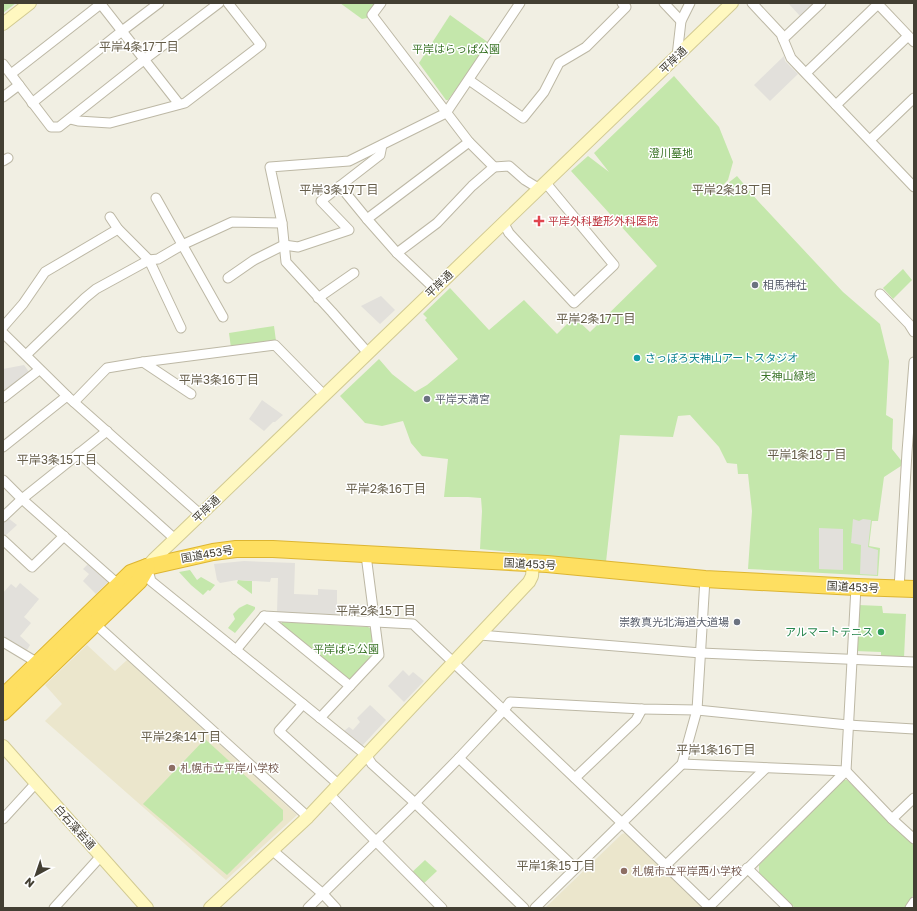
<svg xmlns="http://www.w3.org/2000/svg" width="917" height="911" font-family="'Golos Text','Noto Sans JP',sans-serif">
<rect width="100%" height="100%" fill="#f1efe3"/>
<g fill="#ebe6cc">
<polygon points="87,645 115,671 127,660 297,815 226,880 45,721 62,704 45,685"/>
<polygon points="625,833 703,908 545,908 622,834"/>
</g>
<g fill="#c4e7ab">
<polygon points="3,3 16,3 3,13"/>
<polygon points="340,3 378,3 367,18 362,19"/>
<polygon points="450,15 489,43 448,100 446,100 419,63"/>
<polygon points="674,76 719,127 733,162 728,180 713,195 737,176 758,201 843,292 880,324 889,361 886,415 893,419 892,449 904,464 884,477 878,521 872,521 869,546 880,548 878,576 748,569 752,511 748,474 738,474 737,464 727,463 719,447 690,415 678,416 673,437 620,435 606,562 480,549 482,511 481,498 468,497 444,497 448,459 422,456 411,443 403,421 382,426 365,423 340,396 379,359 392,374 415,392 427,385 458,359 425,320 427,318 423,314 450,288 489,330 524,300 557,334 574,317 590,332 657,266 571,171 588,156 609,172 594,153"/>
<polygon points="903,269 912,280 893,299 883,288"/>
<polygon points="274,326 276,341 231,348 229,333"/>
<polygon points="190,570 197,580 201,577 215,585 210,591 208,590 203,595 191,585 179,572"/>
<polygon points="238,580 252,581 252,594 237,583"/>
<polygon points="247,604 255,607 255,609 235,633 228,628 235,619 233,614 239,608"/>
<polygon points="858,605 882,606 883,613 906,614 904,658 881,656 881,652 855,651"/>
<polygon points="282,622 368,627 371,629 374,652 373,655 350,679 347,679 281,625"/>
<polygon points="205,739 283,810 283,820 227,875 143,804"/>
<polygon points="844,780 847,780 914,844 914,894 905,908 795,908 759,873 759,865"/>
<polygon points="425,860 437,871 420,887 409,875"/>
</g>
<g fill="#e2e0db">
<polygon points="788,3 814,3 800,16"/>
<polygon points="784,56 785,61 798,74 770,101 754,85"/>
<polygon points="381,296 395,310 380,324 361,306"/>
<polygon points="24,365 29,372 3,394 3,369"/>
<polygon points="262,400 283,415 275,422 273,422 264,431 249,419"/>
<polygon points="8,518 17,525 5,536 3,534 3,523"/>
<polygon points="853,519 859,521 863,519 871,520 868,547 878,550 877,575 860,574 861,545 851,543"/>
<polygon points="819,528 843,529 843,570 819,569"/>
<polygon points="244,561 295,563 294,594 318,595 318,589 337,590 337,615 277,612 278,578 271,578 270,582 237,580 220,583 217,580 214,564"/>
<polygon points="88,564 108,582 96,594 83,581 89,574 83,569"/>
<polygon points="20,583 39,599 24,617 31,623 20,636 30,645 27,650 3,636 3,593 11,584 16,588"/>
<polygon points="403,670 409,676 413,672 424,681 404,702 388,686"/>
<polygon points="370,705 386,720 362,746 344,731 349,727 353,730 360,722 357,718"/>
</g>
<g fill="none" stroke-linecap="round" stroke-linejoin="round">
<g stroke="#bdb8a5" stroke-width="11">
<g id="street">
<polyline points="100,3 179,104"/>
<polyline points="381,3 372,15 469,142 494,167 509,166 525,180 538,188"/>
<polyline points="664,3 681,21"/>
<polyline points="752,3 781,34 791,58 914,187"/>
<polyline points="877,3 914,42"/>
<polyline points="783,39 821,3"/>
<polyline points="677,56 681,21 690,3"/>
<polyline points="3,64 51,127 59,127 145,59 219,3"/>
<polyline points="806,73 878,4"/>
<polyline points="11,74 102,3"/>
<polyline points="469,80 523,118 544,92 559,63 586,47 626,7 622,3"/>
<polyline points="3,97 19,85"/>
<polyline points="32,103 122,31 159,3"/>
<polyline points="836,105 908,36"/>
<polyline points="70,119 78,121 110,123 185,103 261,45 228,3"/>
<polyline points="870,140 914,98"/>
<polyline points="382,145 380,155 340,186 367,219 397,253 435,289"/>
<polyline points="3,161 8,158"/>
<polyline points="156,198 223,317"/>
<polyline points="110,217 118,229 149,260 181,328"/>
<polyline points="367,219 469,142"/>
<polyline points="503,222 509,233 574,303 614,265 545,182"/>
<polyline points="397,253 437,223 472,186 494,167"/>
<polyline points="228,278 254,260 284,245 298,247 349,230 321,201 340,186"/>
<polyline points="880,294 909,324 914,332"/>
<polyline points="318,298 354,273"/>
<polyline points="3,327 23,304 45,272 118,229"/>
<polyline points="3,333 67,396 200,514"/>
<polyline points="368,353 332,312 286,262 282,223 270,167 349,161 446,113 520,3"/>
<polyline points="26,355 85,298 96,289 149,260 158,259 182,245 232,222 282,223"/>
<polyline points="143,362 191,394"/>
<polyline points="3,398 39,370"/>
<polyline points="74,402 107,368 143,362 275,345 324,395"/>
<polyline points="3,447 67,396"/>
<polyline points="79,453 175,539"/>
<polyline points="3,480 22,499 119,585"/>
<polyline points="3,517 22,499 107,431"/>
<polyline points="3,540 32,567 64,536"/>
<polyline points="147,567 151,581 366,755 372,764 415,803 524,908"/>
<polyline points="899,589 907,452 914,362"/>
<polyline points="264,616 350,686"/>
<polyline points="92,621 308,817"/>
<polyline points="480,635 701,653 914,662"/>
<polyline points="3,642 38,663"/>
<polyline points="236,650 264,616 413,624 621,822 710,908"/>
<polyline points="303,704 279,731 338,784"/>
<polyline points="320,718 379,655 366,555"/>
<polyline points="459,758 575,868"/>
<polyline points="682,764 846,771 892,819 914,839"/>
<polyline points="575,778 636,720 642,709"/>
<polyline points="329,794 442,908"/>
<polyline points="3,819 36,783"/>
<polyline points="892,819 914,798"/>
<polyline points="272,850 323,894 336,908"/>
<polyline points="666,865 766,768"/>
<polyline points="747,868 788,908"/>
<polyline points="709,907 846,771 856,587"/>
<polyline points="54,908 101,856"/>
<polyline points="308,908 415,803 459,758 504,710 510,702 642,709 697,710 848,725 914,729"/>
<polyline points="535,908 682,764 697,710 705,579"/>
<polyline points="910,908 914,902"/>
</g>
</g>
<g stroke="#d2ca92" stroke-width="14">
<g id="secondary">
<polyline points="3,24 30,3"/>
<polyline points="147,567 154,559 175,539 732,3"/>
<polyline points="3,746 147,908"/>
<polyline points="210,908 308,817 529,582 532,576 533,564"/>
</g>
</g>
<g stroke="#ddb531" stroke-width="18">
<g id="highway">
<polyline points="3,697 131,573 147,567 213,552 236,549 273,549 547,564 705,579 856,587 914,589"/>
<polyline points="3,712 139,581 147,567"/>
</g>
</g>
<use href="#street" stroke="#fff" stroke-width="9"/>
<use href="#secondary" stroke="#fff8c0" stroke-width="12"/>
<use href="#highway" stroke="#fedf61" stroke-width="16"/>
</g>
<path fill="#e0444e" stroke="#fff" stroke-width="1.5" d="M537 215h4v4h4v4h-4v4h-4v-4h-4v-4h4z"/>
<g fill="#6b7280" stroke="#fff" stroke-width="1.5">
<circle cx="755" cy="285" r="4"/>
<circle cx="427" cy="399" r="4"/>
<circle cx="737" cy="622" r="4"/>
</g>
<circle fill="#0f9aa8" stroke="#fff" stroke-width="1.5" cx="637" cy="358" r="4"/>
<circle fill="#2e9e5b" stroke="#fff" stroke-width="1.5" cx="881" cy="632" r="4"/>
<g fill="#8d6e63" stroke="#fff" stroke-width="1.5">
<circle cx="172" cy="768" r="4"/>
<circle cx="624" cy="871" r="4"/>
</g>
<g text-anchor="middle" stroke-width="3" stroke-linejoin="round" paint-order="stroke">
<g font-size="11" fill="#3a7427" stroke="#fff">
<text x="456" y="53">平岸はらっぱ公園</text>
<text x="671" y="157">澄川墓地</text>
<text x="788" y="380">天神山緑地</text>
<text x="346" y="653">平岸ばら公園</text>
</g>
<g font-size="11" fill="#433f33" stroke="#fff">
<text transform="translate(673 60) rotate(-44)" y="4">平岸通</text>
<text transform="translate(439 284) rotate(-44)" y="4">平岸通</text>
<text transform="translate(206 509) rotate(-44)" y="4">平岸通</text>
<text transform="translate(207 554) rotate(-10)" y="4">国道453号</text>
<text transform="translate(530 564) rotate(3)" y="4">国道453号</text>
<text transform="translate(853 587) rotate(3)" y="4">国道453号</text>
<text transform="translate(75 827) rotate(48)" y="4">白石藻岩通</text>
</g>
<g font-size="11" fill="#be3a42" stroke="#fff" text-anchor="start">
<text x="548" y="225">平岸外科整形外科医院</text>
</g>
<g font-size="11" fill="#5b616d" stroke="#fff" text-anchor="start">
<text x="763" y="289">相馬神社</text>
<text x="435" y="403">平岸天満宮</text>
<text x="729" y="626" text-anchor="end">崇教真光北海道大道場</text>
</g>
<g font-size="11" fill="#0d838f" stroke="#fff" text-anchor="start">
<text x="645" y="362">さっぽろ天神山アートスタジオ</text>
</g>
<g font-size="11" fill="#27864d" stroke="#fff" text-anchor="end">
<text x="873" y="636">アルマートテニス</text>
</g>
<g font-size="11" fill="#785e54" stroke="#fff" text-anchor="start">
<text x="180" y="772">札幌市立平岸小学校</text>
<text x="632" y="875">札幌市立平岸西小学校</text>
</g>
<g font-size="12" fill="#665e4a" stroke="#fff">
<text x="139" y="51">平岸4条17丁目</text>
<text x="339" y="194">平岸3条17丁目</text>
<text x="732" y="194">平岸2条18丁目</text>
<text x="596" y="323">平岸2条17丁目</text>
<text x="219" y="384">平岸3条16丁目</text>
<text x="807" y="459">平岸1条18丁目</text>
<text x="57" y="464">平岸3条15丁目</text>
<text x="386" y="493">平岸2条16丁目</text>
<text x="376" y="615">平岸2条15丁目</text>
<text x="181" y="741">平岸2条14丁目</text>
<text x="716" y="754">平岸1条16丁目</text>
<text x="556" y="870">平岸1条15丁目</text>
</g>
</g>
<rect width="917" height="911" fill="none" stroke="#433f33" stroke-width="8"/>
<g transform="translate(36 875) rotate(220)" stroke="#ffffff" stroke-width="3" paint-order="stroke">
<path d="M0-3L7 15L0 10L-7 15Z" fill="#433f33"/>
<text y="-6" font-size="11" font-weight="bold" text-anchor="middle" fill="#433f33">N</text>
</g>
</svg>
